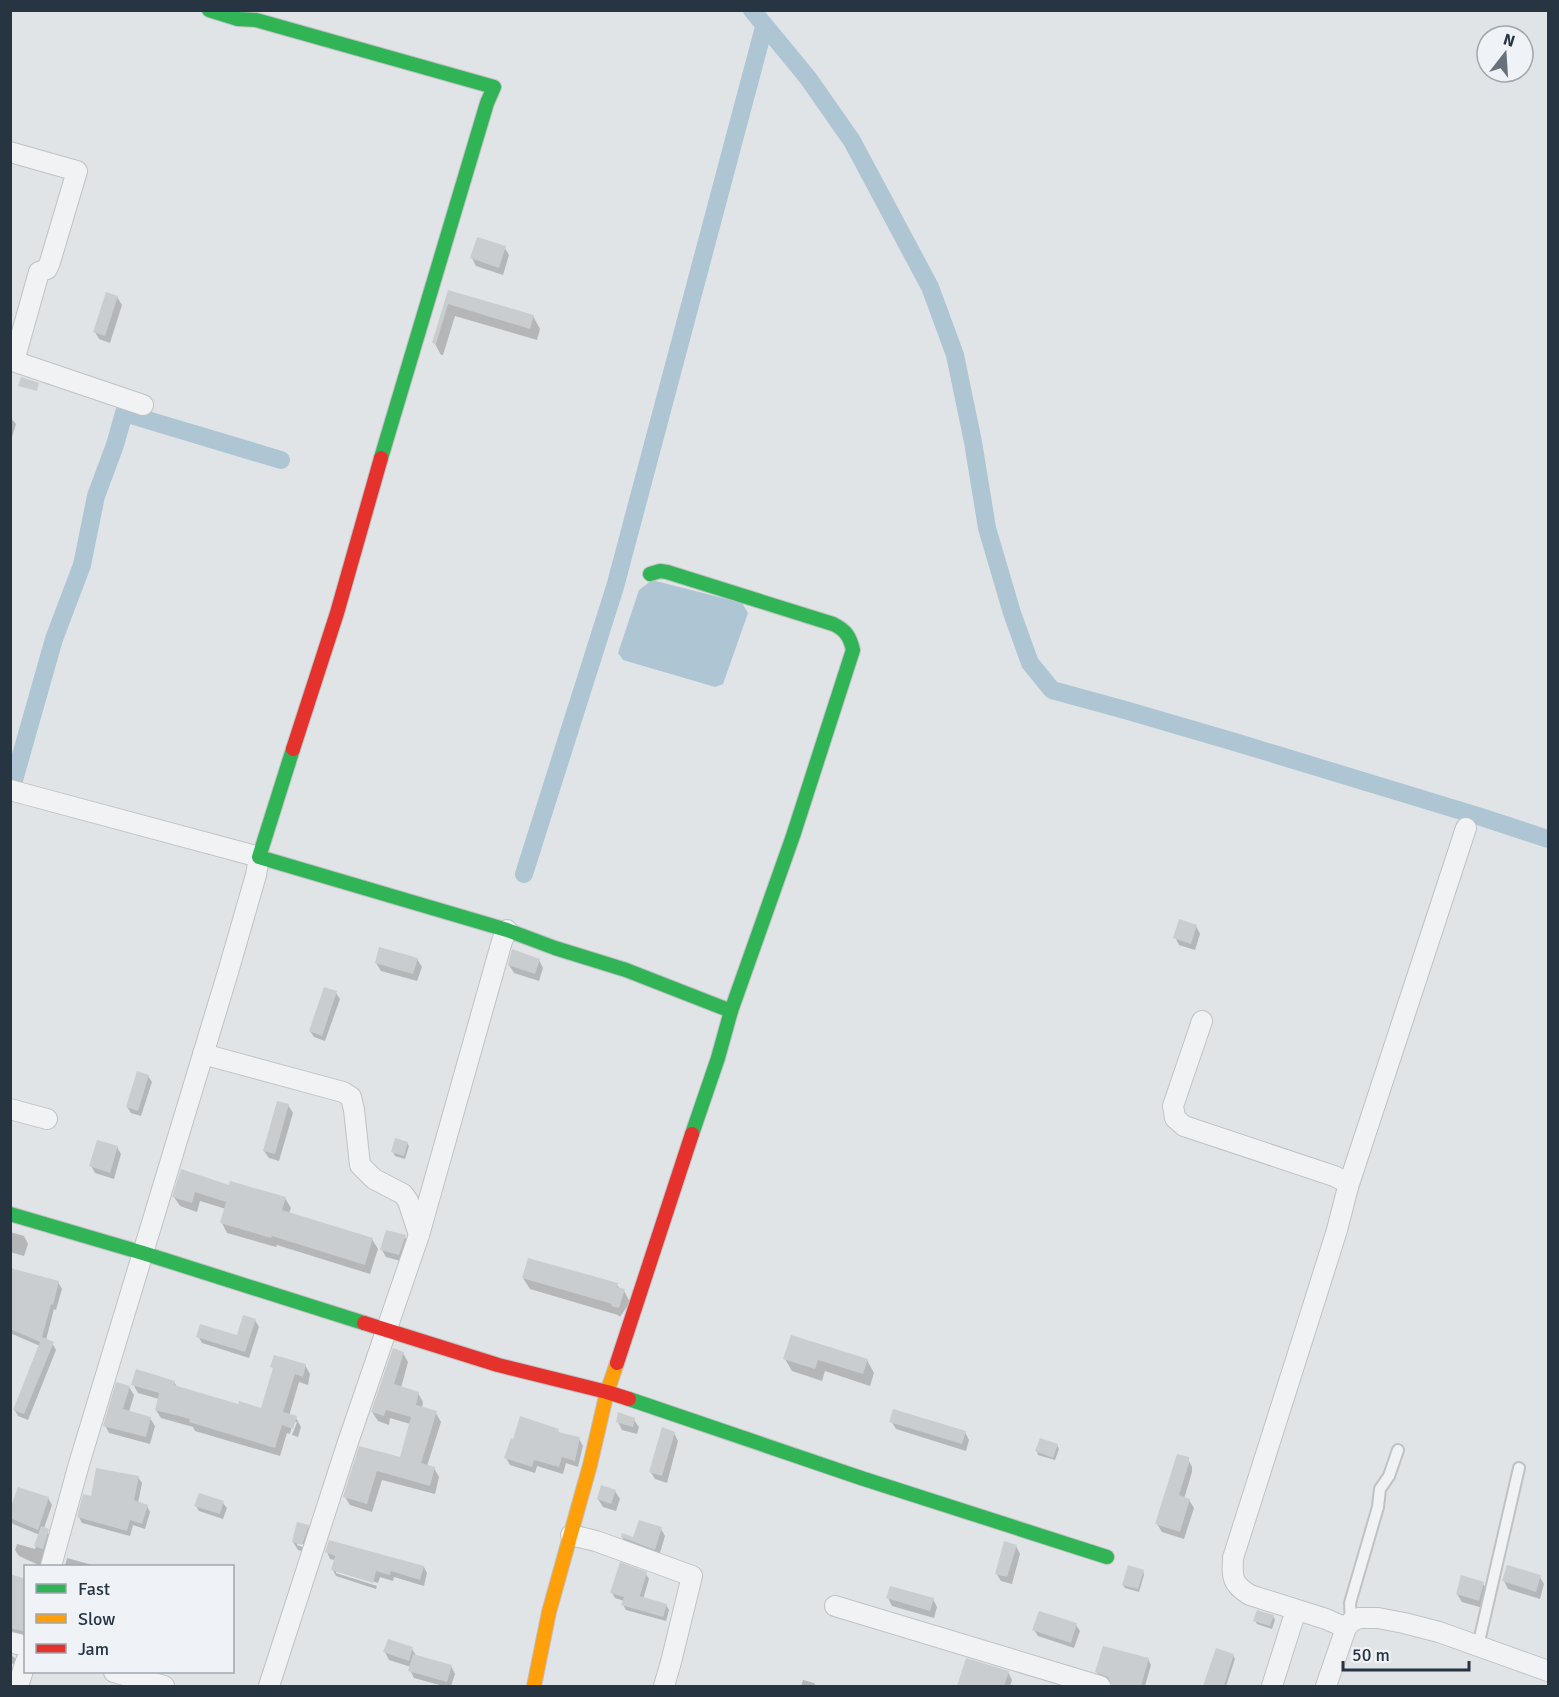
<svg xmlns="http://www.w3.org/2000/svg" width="1559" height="1697" font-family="Signika,sans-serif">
<rect width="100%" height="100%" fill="#e1e4e7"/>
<polygon fill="#aec5d4" points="652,580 742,603 748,613 723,684 715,687 623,660 618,653 639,590"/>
<g fill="#0003">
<polygon points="505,248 509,255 503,275 476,266 472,258"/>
<polygon points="449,292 533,316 540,329 537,340 455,316 443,355 441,355 434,342"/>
<polygon points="117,297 122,305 110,343 99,339 95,332"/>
<polygon points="10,417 16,424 10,444"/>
<polygon points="1196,926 1200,934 1195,950 1179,945 1175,937"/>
<polygon points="417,959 422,967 417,981 381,971 376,963"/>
<polygon points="539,960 543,968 539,981 514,973 509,965"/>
<polygon points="336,993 340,999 325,1041 314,1037 310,1031"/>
<polygon points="148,1076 152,1082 141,1116 131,1113 127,1107"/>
<polygon points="288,1105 293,1113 279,1161 269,1158 264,1151"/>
<polygon points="407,1143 409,1146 405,1159 395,1156 393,1152"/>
<polygon points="117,1147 121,1154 114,1179 95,1173 91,1166"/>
<polygon points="182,1171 230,1187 285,1198 291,1208 289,1213 372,1239 378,1249 370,1274 277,1245 276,1247 227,1233 222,1223 226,1209 200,1201 197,1212 180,1206 174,1197"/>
<polygon points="10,1232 24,1236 28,1244 24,1256 10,1252"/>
<polygon points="405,1237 410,1244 404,1262 386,1257 382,1250"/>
<polygon points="10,1270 58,1282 62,1289 56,1310 54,1309 46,1340 52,1343 56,1350 28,1420 18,1416 14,1409 40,1346 10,1333"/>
<polygon points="523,1278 617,1285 620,1289 624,1291 630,1302 620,1317 618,1315 530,1289"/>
<polygon points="255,1320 259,1327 249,1358 202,1343 198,1336 238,1337"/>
<polygon points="403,1353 408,1362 401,1388 418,1393 423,1402 422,1408 436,1413 441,1422 427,1466 434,1468 439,1477 435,1494 382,1480 372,1512 350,1505 345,1497 360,1448 401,1459 410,1424 390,1418 389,1425 378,1421 372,1412"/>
<polygon points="785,1359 867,1360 874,1373 870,1386 825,1371 822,1381 792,1371"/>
<polygon points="305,1365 310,1374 308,1385 299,1382 289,1416 296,1418 301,1427 298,1437 292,1435 297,1422 293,1422 290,1434 287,1433 280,1456 195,1431 193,1427 161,1418 156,1410 159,1399 138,1393 133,1384 174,1382 177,1387 239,1406 262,1410 274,1371 272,1367"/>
<polygon points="129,1387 134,1395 129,1412 150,1418 155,1426 150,1444 109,1433 105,1425"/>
<polygon points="634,1420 639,1427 637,1434 622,1430 618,1422"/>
<polygon points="891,1421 965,1432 969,1440 966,1451 896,1429"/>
<polygon points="558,1431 559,1434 579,1439 583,1446 578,1467 566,1463 563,1474 537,1466 535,1473 510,1465 506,1458"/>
<polygon points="674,1433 678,1441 667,1483 655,1479 650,1471"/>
<polygon points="1057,1445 1059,1449 1055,1460 1038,1455 1037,1451"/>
<polygon points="1188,1459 1192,1467 1192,1472 1184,1499 1189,1500 1194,1508 1184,1539 1162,1532 1157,1524"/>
<polygon points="138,1477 142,1483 138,1503 147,1506 150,1512 145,1529 133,1525 130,1536 82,1523 79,1517 92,1498"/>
<polygon points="615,1491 620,1499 616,1511 603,1507 598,1499"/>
<polygon points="48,1498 52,1505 44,1528 51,1537 43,1566 41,1566 19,1556 15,1550 17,1544 35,1549 40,1535 13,1524 10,1519 10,1514"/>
<polygon points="223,1503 227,1508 223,1519 199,1511 196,1506"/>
<polygon points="308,1526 312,1534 308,1546 297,1542 297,1545 307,1549 306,1552 298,1550 293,1542"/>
<polygon points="661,1529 665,1536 659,1556 626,1544 622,1537 633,1539"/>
<polygon points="1016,1546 1020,1554 1012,1584 1001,1581 996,1573"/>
<polygon points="327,1552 424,1567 427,1573 424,1586 394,1577 393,1581 380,1577 378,1583 336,1570 336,1573 377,1586 376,1589 336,1576 333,1570 335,1560 330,1559"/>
<polygon points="67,1558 96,1566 65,1566"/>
<polygon points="1143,1571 1144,1575 1139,1592 1125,1588 1123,1585"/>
<polygon points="646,1574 649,1579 643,1599 666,1605 669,1610 666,1621 626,1610 623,1605 624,1601 615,1598 612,1593"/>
<polygon points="10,1576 24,1580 26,1577 26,1638 10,1636"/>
<polygon points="1540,1577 1544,1584 1540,1599 1508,1589 1504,1581"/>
<polygon points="1483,1584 1488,1591 1483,1608 1462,1602 1457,1594"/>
<polygon points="888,1598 933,1599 937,1607 934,1618 892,1606"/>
<polygon points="1273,1616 1275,1620 1272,1629 1257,1624 1255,1621"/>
<polygon points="1076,1625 1080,1631 1074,1648 1038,1636 1034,1630"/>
<polygon points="412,1649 417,1657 451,1666 455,1674 451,1686 443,1686 414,1678 410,1670 411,1667 389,1660 385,1652"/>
<polygon points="1217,1650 1233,1655 1235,1659 1226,1686 1205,1686"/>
<polygon points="10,1655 14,1657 18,1663 17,1665 10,1663"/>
<polygon points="1148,1659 1151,1665 1145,1686 1114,1686 1112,1683 1100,1678 1097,1672"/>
<polygon points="967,1660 1008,1672 1012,1680 1010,1686 959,1686"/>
<polygon points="803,1680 814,1683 816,1686 801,1686"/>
</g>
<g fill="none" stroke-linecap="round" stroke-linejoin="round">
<g stroke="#aec5d4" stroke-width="18">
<polyline points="752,10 808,78 852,141 930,287 955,355 973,442 987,528 1012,613 1030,663 1052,690 1125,710 1238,743 1478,816 1548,839"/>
<polyline points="14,780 54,639 82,565 96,496 115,445 124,413 281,460"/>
<polyline points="524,874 615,587 764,27"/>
</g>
</g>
<g fill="#cacdcf">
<polygon points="477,237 506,246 499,268 470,258"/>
<polygon points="448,290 534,315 530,329 448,304 436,344 432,343"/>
<polygon points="106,292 118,296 105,336 93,332"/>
<polygon points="21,377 39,383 37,391 18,386"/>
<polygon points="1179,919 1197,925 1191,944 1173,938"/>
<polygon points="379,947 418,958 413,974 375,963"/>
<polygon points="512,949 540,959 535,974 508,965"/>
<polygon points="324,987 337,991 322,1036 309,1031"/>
<polygon points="137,1071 149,1075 138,1111 126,1107"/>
<polygon points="277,1101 289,1104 275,1154 263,1151"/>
<polygon points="395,1138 408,1142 404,1156 391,1152"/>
<polygon points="97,1140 118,1146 110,1173 89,1166"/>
<polygon points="181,1169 229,1185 230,1181 286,1197 282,1210 373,1238 365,1265 272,1236 271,1238 220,1223 226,1202 195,1192 192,1203 172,1197"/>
<polygon points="386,1230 406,1235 399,1255 380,1250"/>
<polygon points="528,1258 618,1283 617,1287 625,1289 619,1308 611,1306 612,1304 522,1278"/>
<polygon points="10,1268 59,1281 53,1305 51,1304 41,1341 42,1337 54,1342 24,1414 13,1410 40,1342 10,1329"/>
<polygon points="243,1315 256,1319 245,1352 196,1337 200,1324 237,1335"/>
<polygon points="791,1335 868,1359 863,1374 818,1360 815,1369 783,1359"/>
<polygon points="393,1348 404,1352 394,1384 419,1392 416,1405 437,1411 421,1463 435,1467 430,1486 377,1471 367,1504 343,1497 359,1446 400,1457 411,1417 386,1410 384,1416 371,1412"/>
<polygon points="274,1355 306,1364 303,1377 295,1374 283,1412 297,1416 293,1429 282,1425 275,1448 189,1422 190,1419 155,1410 159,1393 131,1385 136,1369 175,1381 174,1385 238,1404 239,1401 261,1408 273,1368 270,1367"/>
<polygon points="116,1382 130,1386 123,1409 151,1417 146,1437 103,1426"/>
<polygon points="893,1409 966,1431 962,1444 889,1422"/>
<polygon points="618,1412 635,1418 633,1427 616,1422"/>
<polygon points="520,1416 559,1429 558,1432 580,1437 575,1461 562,1457 559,1467 534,1460 532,1467 504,1458 511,1438 513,1439"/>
<polygon points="662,1427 675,1432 662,1476 649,1472"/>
<polygon points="1040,1438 1058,1444 1053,1458 1035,1451"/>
<polygon points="1177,1454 1189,1457 1189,1463 1179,1495 1190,1499 1180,1532 1155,1524"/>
<polygon points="96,1468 139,1476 134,1500 148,1505 142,1524 130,1520 127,1531 77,1517 83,1494 91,1496"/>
<polygon points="601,1485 616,1490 611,1504 597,1499"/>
<polygon points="18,1487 49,1497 38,1530 10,1518 10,1509"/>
<polygon points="199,1493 224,1501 220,1514 194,1506"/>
<polygon points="639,1520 662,1527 655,1550 621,1537 622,1533 633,1537"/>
<polygon points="297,1522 309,1525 302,1545 292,1542"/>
<polygon points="41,1526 49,1529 43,1549 34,1546"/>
<polygon points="329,1540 424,1566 420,1580 391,1571 390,1575 376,1571 373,1583 331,1570 335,1556 325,1552"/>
<polygon points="1004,1541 1017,1545 1007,1577 995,1574"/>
<polygon points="620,1562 647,1572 640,1596 667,1604 663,1617 621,1605 624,1597 610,1593"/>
<polygon points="1128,1565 1144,1570 1138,1589 1122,1585"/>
<polygon points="1507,1565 1541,1575 1536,1592 1502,1581"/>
<polygon points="10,1574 26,1579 26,1632 10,1628"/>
<polygon points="1461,1575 1484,1582 1479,1601 1456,1594"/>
<polygon points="890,1586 934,1598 930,1611 886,1598"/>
<polygon points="1257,1610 1274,1615 1270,1626 1253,1621"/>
<polygon points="1039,1611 1077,1623 1071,1643 1032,1630"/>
<polygon points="388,1639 413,1647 409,1661 383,1652"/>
<polygon points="1103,1646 1149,1658 1141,1686 1112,1686 1108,1677 1095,1672"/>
<polygon points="1216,1648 1234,1654 1224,1686 1203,1686"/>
<polygon points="413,1654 452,1665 447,1682 408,1671"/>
<polygon points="966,1658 1009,1671 1004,1686 957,1686"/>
</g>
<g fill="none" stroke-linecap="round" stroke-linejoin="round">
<g stroke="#bfc2c5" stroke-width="14">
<g id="lane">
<polyline points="1351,1622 1350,1603 1378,1507 1380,1489 1389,1476 1398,1450"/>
<polyline points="1478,1646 1519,1468"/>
</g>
</g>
<g stroke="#bfc2c5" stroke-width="22">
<g id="street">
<polyline points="10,152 77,171 50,262 47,269 39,272 14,361"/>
<polyline points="10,360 143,405"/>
<polyline points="10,790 259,857 256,875 228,972 79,1464 51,1566"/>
<path d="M 1202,1021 L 1173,1106 L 1175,1118 L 1184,1126 L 1334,1176 L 1346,1182 L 1348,1187 L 1337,1230 L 1308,1322 L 1233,1558 C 1232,1578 1232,1584 1250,1595 L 1326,1619 L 1346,1628"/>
<polyline points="203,1054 343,1092 351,1097 354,1110 360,1165 374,1179 403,1194 408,1201 419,1235"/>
<polyline points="10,1109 47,1119"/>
<polyline points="1348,1187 1466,828"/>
<polyline points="571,1535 596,1541 692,1576 671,1662 664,1686"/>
<polyline points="835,1606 1100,1686"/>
<polyline points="10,1642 26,1646"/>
<polyline points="114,1672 164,1686"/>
<polyline points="18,1686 26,1661"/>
<polyline points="269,1686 348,1442 419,1235 502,941 507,930"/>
<polyline points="1272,1686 1296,1610"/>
<polyline points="1326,1686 1346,1628 1351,1622 1359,1618 1378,1618 1404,1623 1439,1632 1548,1671"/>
</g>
</g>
<g stroke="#bfc2c5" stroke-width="16">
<g id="fast">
<polyline points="209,10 238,19 256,20 494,87 487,103 381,458"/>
<path d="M 650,574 L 660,571 L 667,572 L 833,624 C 846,630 850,637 853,650 L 793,836 L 731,1011 L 718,1058 L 692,1134"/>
<polyline points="293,749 259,857 507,930 555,948 626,970 731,1011"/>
<polyline points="10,1214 143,1253 364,1323"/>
<polyline points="629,1399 861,1478 1107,1557"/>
</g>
</g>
<g stroke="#bfc2c5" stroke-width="16">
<polyline id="slow" points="534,1686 549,1612 590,1465 607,1392 617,1363"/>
</g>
<g stroke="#bfc2c5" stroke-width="16">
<g id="jam">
<polyline points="293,749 337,613 381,458"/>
<polyline points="364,1323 498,1365 607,1392 629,1399"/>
<polyline points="617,1363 692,1134"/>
</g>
</g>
<use href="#lane" stroke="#f1f2f3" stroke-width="10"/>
<use href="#street" stroke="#f1f2f3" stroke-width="20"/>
<use href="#fast" stroke="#30b455" stroke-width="14"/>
<use href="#slow" stroke="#ff9f0a" stroke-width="14"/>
<use href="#jam" stroke="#e5322d" stroke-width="14"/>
</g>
<rect width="1559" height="1697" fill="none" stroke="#273442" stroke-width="24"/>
<rect x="24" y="1565" width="210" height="108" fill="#eff3f7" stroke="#9fa7af" stroke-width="1.5"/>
<rect x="36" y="1584" width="30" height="9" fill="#30b455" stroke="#9fa7af" stroke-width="1.5"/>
<text x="78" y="1595" font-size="18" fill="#273442">Fast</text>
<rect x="36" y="1614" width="30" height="9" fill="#ff9f0a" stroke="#9fa7af" stroke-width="1.5"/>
<text x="78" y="1625" font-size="18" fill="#273442">Slow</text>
<rect x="36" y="1644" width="30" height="9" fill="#e5322d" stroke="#9fa7af" stroke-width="1.5"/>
<text x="78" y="1655" font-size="18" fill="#273442">Jam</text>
<g transform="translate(1505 54) rotate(17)"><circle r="28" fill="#eff3f7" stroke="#9fa7af" stroke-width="1.5"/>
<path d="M0-4.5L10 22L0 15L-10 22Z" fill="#68727c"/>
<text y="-9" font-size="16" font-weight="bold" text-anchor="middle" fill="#273442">N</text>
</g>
<path d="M1343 1661v9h126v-9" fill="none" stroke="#273442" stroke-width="3"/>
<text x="1352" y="1661" font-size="18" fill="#273442" stroke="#eff3f7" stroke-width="4.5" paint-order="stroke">50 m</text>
</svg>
